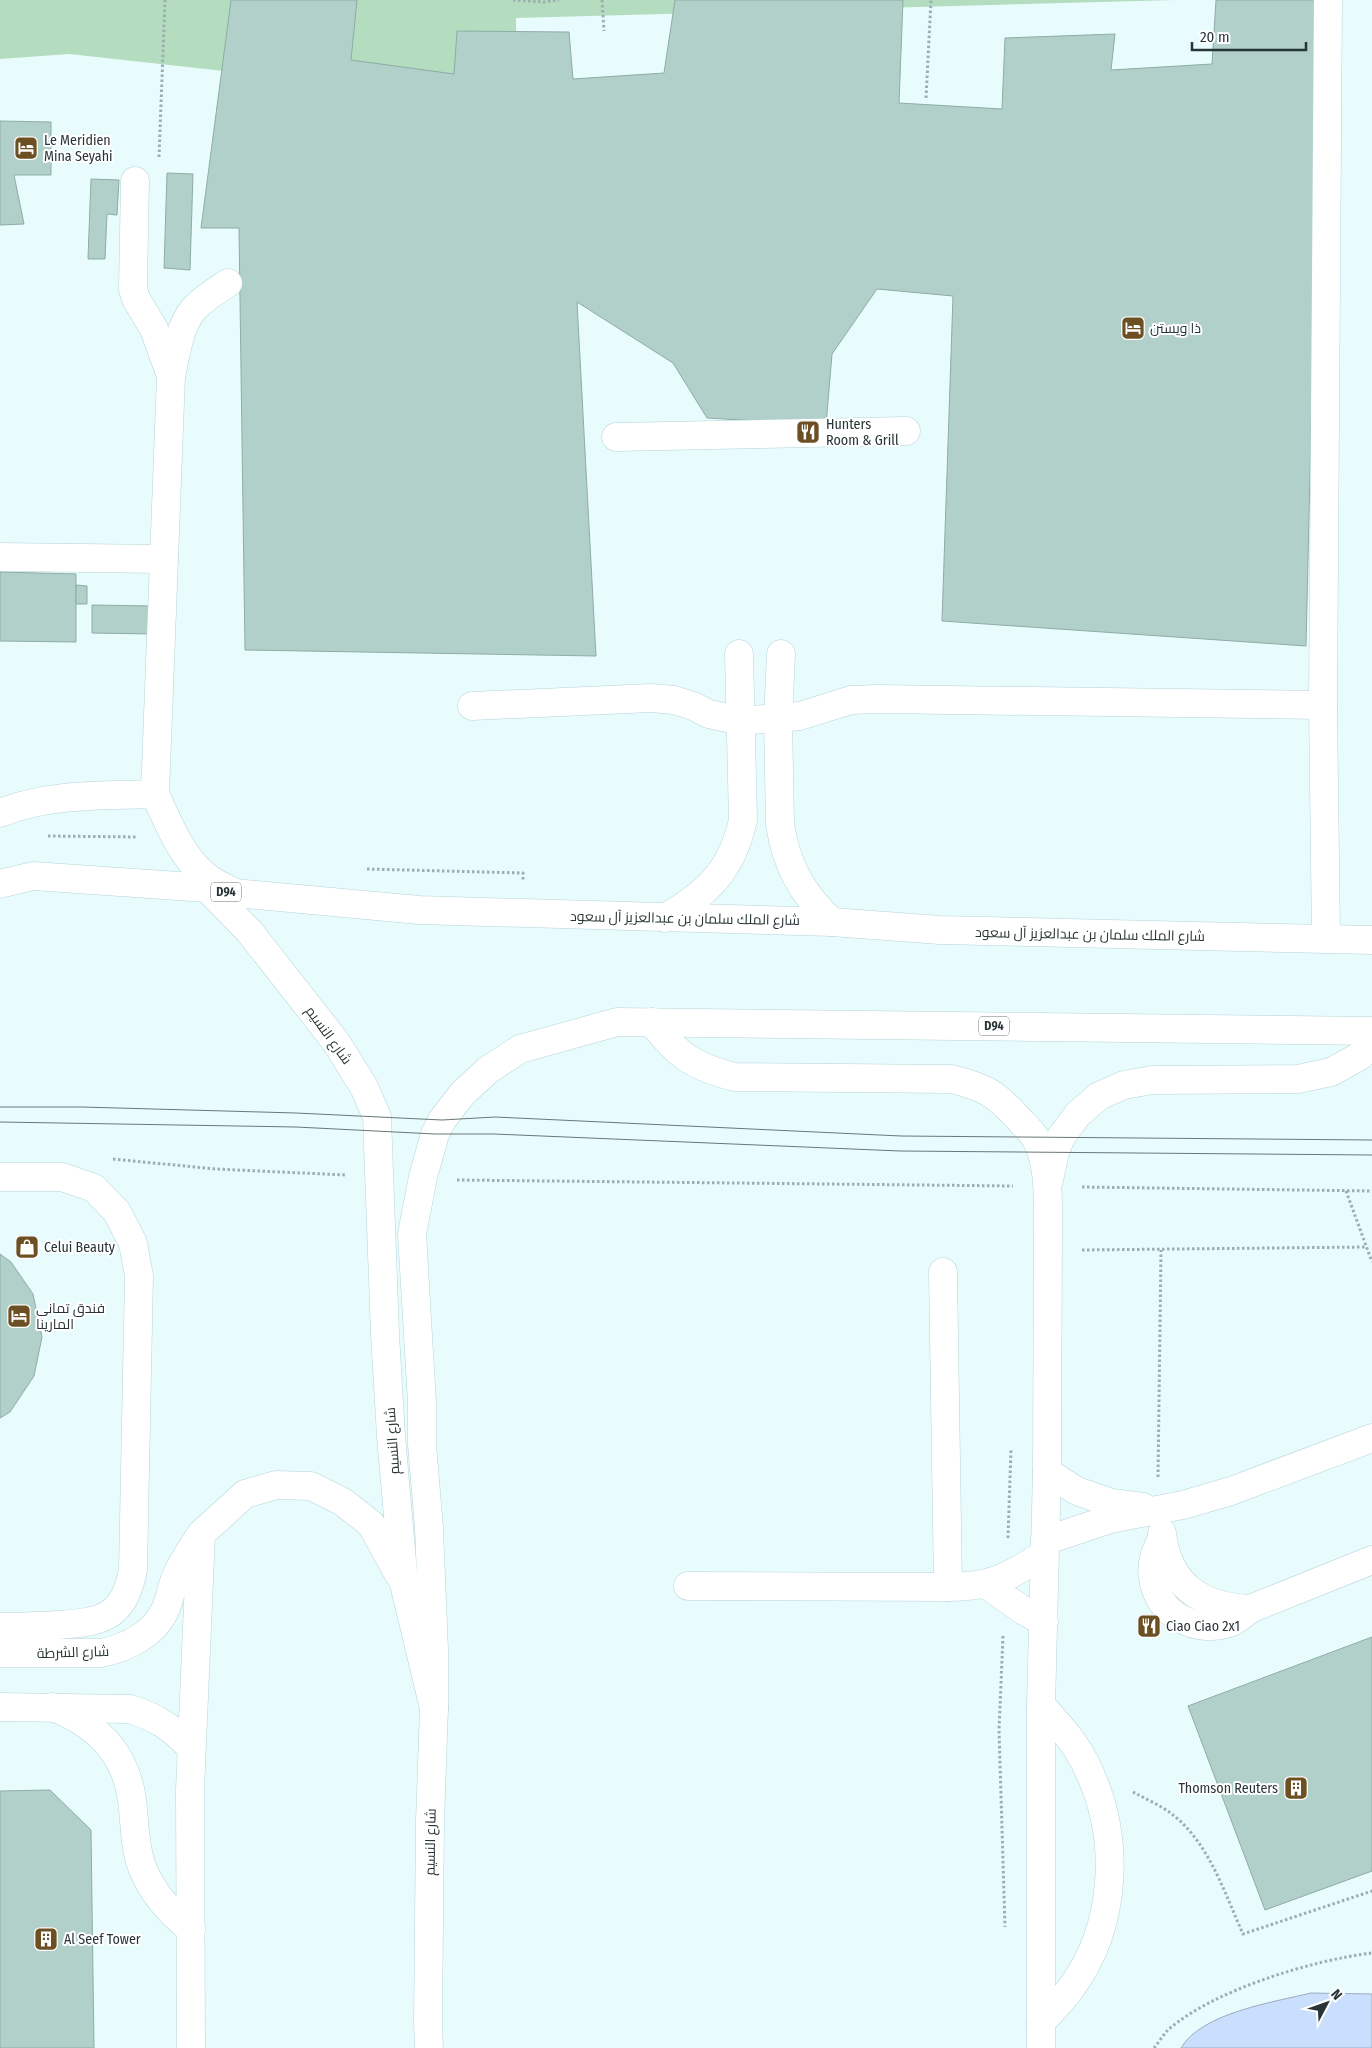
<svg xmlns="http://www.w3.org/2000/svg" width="1372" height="2048" font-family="'Fira Sans Condensed',Cairo,sans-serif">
<rect width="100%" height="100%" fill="#e8fcfe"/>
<polygon fill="#b4ddc0" points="0,0 1175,0 516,18 517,146 324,82 69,54 0,59"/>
<path fill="#cadffd" stroke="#99acc1" d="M 1311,1993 L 1372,1994 L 1372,2048 L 1181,2048 C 1201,2013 1274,2002 1311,1993 Z"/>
<g fill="#b1d0c9" stroke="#8eaca5">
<polygon points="231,0 357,0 351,60 454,74 457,31 569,32 573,79 664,73 675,0 903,0 899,103 1002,109 1005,38 1115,34 1111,70 1212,64 1216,0 1321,0 1306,646 942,621 953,296 877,289 832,354 826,425 707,418 673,363 577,302 596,656 245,650 239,228 201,228"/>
<polygon points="0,121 51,122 51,175 14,175 24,224 0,225"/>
<polygon points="167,173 193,174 190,270 164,268"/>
<polygon points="91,179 119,180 117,215 107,214 105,259 88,259"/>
<polygon points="0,572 76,574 76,642 0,641"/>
<polygon points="76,585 87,586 87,604 76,604"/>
<polygon points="92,605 152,606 151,634 92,633"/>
<polygon points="0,1254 11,1262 33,1294 42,1337 34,1376 10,1412 0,1418"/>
<polygon points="1372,1637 1372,1871 1265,1910 1188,1706"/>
<polygon points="50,1790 91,1830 94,2048 0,2048 0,1791"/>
</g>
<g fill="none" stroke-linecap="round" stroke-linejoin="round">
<g stroke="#b4d4d8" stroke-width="29">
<g id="minor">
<polyline points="135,181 133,289 136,299 154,329 171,376"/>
<path d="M 228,283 C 216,291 202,299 193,310 C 179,327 176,355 171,376 L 155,794 C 168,822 182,859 208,878 C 216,884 226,888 235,893"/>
<polyline points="616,437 906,431"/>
<polyline points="0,557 164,559"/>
<path d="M 781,654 L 778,719 L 780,824 C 786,865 802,894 832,922"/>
<polyline points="472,706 651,698 674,700 693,706 709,714 741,721 800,716 851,700 878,699 1323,705"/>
<path d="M 0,813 C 49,793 103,796 155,794"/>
<path d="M 665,918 C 708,893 732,870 743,820 L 739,654"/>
<polyline points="1326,939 1323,705 1328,0"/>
<path d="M 652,1022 C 678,1056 694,1067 735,1077 L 952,1079 C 983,1087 994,1092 1016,1116 C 1022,1123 1029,1129 1034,1136 C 1049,1158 1048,1197 1048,1222 L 1047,1472 L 1041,1705 L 1041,2048"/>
<path d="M 0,1177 L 62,1177 L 94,1188 L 117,1212 L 133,1243 L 139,1276 L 133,1570 C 124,1618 102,1622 58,1625 C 39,1626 19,1627 0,1627"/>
<polyline points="1049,1180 1055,1152 1061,1137 1078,1114 1099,1096 1124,1085 1152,1080 1298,1079 1331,1072 1360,1056 1372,1043"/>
<polyline points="943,1272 948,1587"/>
<polyline points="1047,1472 1077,1491 1111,1503 1143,1507"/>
<path d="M 1162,1533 C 1168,1585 1201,1607 1250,1609"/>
<path d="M 1162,1538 C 1156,1551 1150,1563 1153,1578 C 1158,1616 1198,1635 1232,1622 C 1238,1619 1245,1613 1250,1609 L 1372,1560"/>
<polyline points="1045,1541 1110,1519 1183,1505 1231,1491 1372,1438"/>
<polyline points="987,1585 1024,1611 1044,1622"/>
<path d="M 688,1586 L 948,1587 C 992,1587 1009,1577 1044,1554"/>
<path d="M 0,1653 L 101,1653 C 127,1648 155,1634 166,1608 C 169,1600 171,1591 174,1582 C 179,1566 192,1549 201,1534"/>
<path d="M 0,1707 L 130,1709 C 156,1717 173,1728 191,1748"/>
<path d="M 52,1707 C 95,1723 126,1752 132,1800 C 135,1822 134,1845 142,1867 C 152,1892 170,1913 191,1929"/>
<path d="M 1041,2023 C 1051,2011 1062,2001 1071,1988 C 1117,1926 1121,1838 1088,1769 C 1077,1744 1059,1725 1041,1705"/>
</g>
</g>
<g stroke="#b4d4d8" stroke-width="29">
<g id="major">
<polyline points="0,884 33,876 207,888 235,893 419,910 832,922 940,930 1372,940"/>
<polyline points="207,888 249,931 336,1042 364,1087 377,1117 385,1334 391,1436 404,1584 434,1708 430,1821 428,2023 429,2048"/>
<polyline points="434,1708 434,1650 429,1528 422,1444 422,1403 412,1234 423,1177 435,1134 442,1120 463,1093 488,1070 520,1049 617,1022 1372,1031"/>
<polyline points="191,2048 190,1790 201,1534 245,1494 276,1485 311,1486 343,1502 371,1524 399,1575"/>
</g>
</g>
<g stroke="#9daeb0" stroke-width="3" stroke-dasharray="2.5 2.5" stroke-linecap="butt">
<polyline points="513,0 544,2 559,0"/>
<polyline points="602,0 604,31"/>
<polyline points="926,98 931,0"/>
<polyline points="159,157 165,0"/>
<polyline points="48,836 137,837"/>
<polyline points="367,869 523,873 523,881"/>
<polyline points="113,1159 215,1169 346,1175"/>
<polyline points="457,1180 1013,1186"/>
<polyline points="1082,1187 1372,1191"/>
<polyline points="1346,1191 1372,1262"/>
<polyline points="1082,1250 1367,1247"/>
<polyline points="1158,1477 1161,1250"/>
<polyline points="1008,1538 1011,1449"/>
<polyline points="1003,1636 999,1730 1005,1927"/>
<path d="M 1133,1792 C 1146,1799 1162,1806 1173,1815 C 1209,1843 1225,1894 1243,1934 L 1372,1891"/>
<path d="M 1154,2048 C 1159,2042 1163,2035 1168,2030 C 1213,1990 1313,1960 1372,1953"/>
</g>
<use href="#minor" stroke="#fff" stroke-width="28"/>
<use href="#major" stroke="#fff" stroke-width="28"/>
<g stroke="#687778" stroke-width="1">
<polyline points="0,1107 82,1107 296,1113 442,1120 495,1117 901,1136 1372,1140"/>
<polyline points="0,1122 296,1127 435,1134 494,1134 900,1151 1372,1155"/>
</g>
</g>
<defs>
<g id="hotel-square" transform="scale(1.25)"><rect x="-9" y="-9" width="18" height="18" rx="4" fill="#6c4f23" stroke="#fff"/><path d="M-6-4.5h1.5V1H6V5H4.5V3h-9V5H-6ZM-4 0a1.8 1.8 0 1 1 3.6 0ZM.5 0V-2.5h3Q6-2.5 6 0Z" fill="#fff"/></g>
<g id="restaurant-square" transform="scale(1.25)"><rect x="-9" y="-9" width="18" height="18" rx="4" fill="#6c4f23" stroke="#fff"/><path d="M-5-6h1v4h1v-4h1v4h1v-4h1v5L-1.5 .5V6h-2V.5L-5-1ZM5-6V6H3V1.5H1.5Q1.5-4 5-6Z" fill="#fff"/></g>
<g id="shop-square" transform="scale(1.25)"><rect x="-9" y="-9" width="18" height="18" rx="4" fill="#6c4f23" stroke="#fff"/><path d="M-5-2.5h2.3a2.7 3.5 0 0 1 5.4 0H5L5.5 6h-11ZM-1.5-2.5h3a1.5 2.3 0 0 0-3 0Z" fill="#fff"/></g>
<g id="building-square" transform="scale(1.25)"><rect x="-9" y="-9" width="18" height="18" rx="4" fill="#6c4f23" stroke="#fff"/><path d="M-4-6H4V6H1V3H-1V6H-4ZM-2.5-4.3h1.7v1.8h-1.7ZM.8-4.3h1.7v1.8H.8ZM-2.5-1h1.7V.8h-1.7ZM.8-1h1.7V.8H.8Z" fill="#fff"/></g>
</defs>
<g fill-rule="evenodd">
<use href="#hotel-square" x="26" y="148"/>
<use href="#hotel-square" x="1133" y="328"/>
<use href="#restaurant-square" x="808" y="432"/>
<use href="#shop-square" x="27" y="1247"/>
<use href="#hotel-square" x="19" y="1316"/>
<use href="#restaurant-square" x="1149" y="1626"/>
<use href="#building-square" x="1296" y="1788"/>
<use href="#building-square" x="46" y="1939"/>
</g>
<g text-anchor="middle" stroke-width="4" stroke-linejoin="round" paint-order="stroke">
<g fill="#fff" stroke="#687272" stroke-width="1">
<rect x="211" y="882.5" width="30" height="19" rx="4"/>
<rect x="979" y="1016.5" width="30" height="19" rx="4"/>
</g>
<g font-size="12" font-weight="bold" fill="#283536">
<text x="226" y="896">D94</text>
<text x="994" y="1030">D94</text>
</g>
<g font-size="14" fill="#283536" stroke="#fff" text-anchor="start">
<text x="44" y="145">Le Meridien<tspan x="44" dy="16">Mina Seyahi</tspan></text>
<text x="1150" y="333">ذا ويستن</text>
<text x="826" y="429">Hunters<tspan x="826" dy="16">Room &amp; Grill</tspan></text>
<text x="44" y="1252">Celui Beauty</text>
<text x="36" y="1313">فندق تماني<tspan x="36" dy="16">المارينا</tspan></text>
<text x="1166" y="1631">Ciao Ciao 2x1</text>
<text x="1278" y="1793" text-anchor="end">Thomson Reuters</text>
<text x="64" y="1944">Al Seef Tower</text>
</g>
<g font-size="14" fill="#283536" stroke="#fff">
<text transform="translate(685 918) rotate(1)" y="5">شارع الملك سلمان بن عبدالعزيز آل سعود</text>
<text transform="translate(1090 934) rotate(1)" y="5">شارع الملك سلمان بن عبدالعزيز آل سعود</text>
<text transform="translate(329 1035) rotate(54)" y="5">شارع النسيم</text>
<text transform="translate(392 1441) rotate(-94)" y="5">شارع النسيم</text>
<text transform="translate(73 1652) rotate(-2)" y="5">شارع الشرطة</text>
<text transform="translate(430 1842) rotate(-89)" y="5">شارع النسيم</text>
</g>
</g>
<g transform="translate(1327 2003) rotate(49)" stroke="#ffffff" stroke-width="4" paint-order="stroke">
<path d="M0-4L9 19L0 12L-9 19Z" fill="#283536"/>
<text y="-8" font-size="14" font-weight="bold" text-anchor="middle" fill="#283536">N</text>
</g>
<path d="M1192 42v8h114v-8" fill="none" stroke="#283536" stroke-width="2.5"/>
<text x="1200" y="42" font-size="15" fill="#283536" stroke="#ffffff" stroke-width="4" paint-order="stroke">20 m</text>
</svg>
